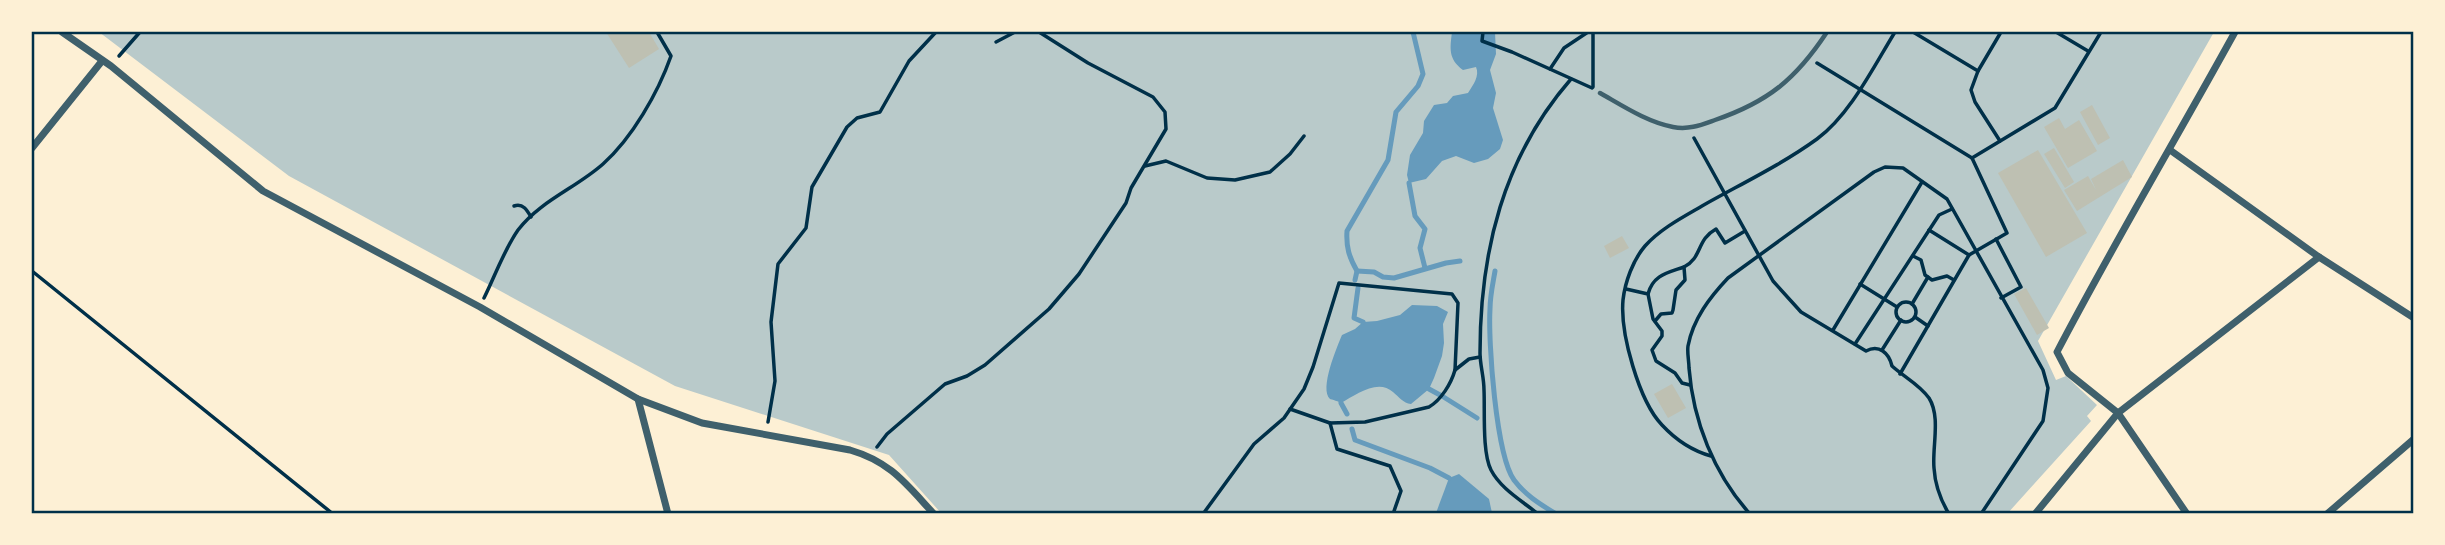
<svg xmlns="http://www.w3.org/2000/svg" width="2445" height="545" font-family="'Space Grotesk',sans-serif">
<rect width="100%" height="100%" fill="#fdf0d5"/>
<polygon fill="#b9caca" points="99,32 2214,32 2038,341 2056,380 2066,376 2097,405 2087,416 2091,421 2007,514 941,513 889,455 675,386 289,176"/>
<g fill="#669bbc">
<path d="M 1452,32 L 1495,32 L 1496,54 L 1490,70 L 1496,93 L 1493,108 L 1503,140 L 1500,149 L 1488,159 L 1474,163 L 1456,156 L 1442,161 L 1426,179 L 1409,183 L 1407,175 L 1410,155 L 1423,133 L 1424,121 L 1434,105 L 1447,103 L 1453,96 L 1468,93 C 1473,85 1480,76 1476,67 L 1463,70 C 1448,59 1450,48 1452,32 Z"/>
<path d="M 1412,305 L 1437,306 L 1448,312 L 1443,324 L 1444,343 L 1442,356 L 1434,378 L 1429,389 L 1411,404 C 1403,403 1399,397 1393,392 C 1378,378 1355,395 1341,403 C 1340,402 1331,399 1330,399 C 1319,389 1337,347 1342,335 L 1355,329 L 1363,322 L 1377,321 L 1400,315 Z"/>
<polygon points="1459,474 1489,499 1492,513 1436,513 1449,478"/>
</g>
<g fill="none" stroke-linecap="round" stroke-linejoin="round">
<g stroke="#669bbc" stroke-width="5">
<polyline points="1409,183 1415,216 1425,229 1420,248 1425,268"/>
<polyline points="1357,271 1374,272 1383,277 1394,278 1446,263 1460,261"/>
<path d="M 1495,271 C 1493,283 1490,296 1490,309 C 1488,341 1496,455 1514,480 C 1525,495 1540,504 1556,514"/>
<path d="M 1355,280 L 1357,271 C 1349,257 1346,247 1347,231 L 1388,160 L 1396,112 L 1418,86 L 1423,74 L 1413,32"/>
<polyline points="1358,288 1354,318 1363,322"/>
<polyline points="1429,389 1440,395"/>
<polyline points="1442,396 1477,418"/>
<polyline points="1341,403 1347,414"/>
<polyline points="1352,429 1355,440 1430,468 1449,478"/>
</g>
</g>
<g fill="#bec0b2">
<polygon points="606,32 649,32 659,49 629,68"/>
<polygon points="2092,105 2110,138 2098,145 2080,112"/>
<polygon points="2059,118 2065,129 2079,120 2097,151 2068,168 2044,127"/>
<polygon points="2054,148 2074,182 2065,188 2044,154"/>
<polygon points="2038,150 2087,233 2046,257 1998,173"/>
<polygon points="2123,160 2132,177 2077,211 2064,190 2088,176 2096,190 2091,179"/>
<polygon points="1622,236 1629,248 1610,258 1604,246"/>
<polygon points="2026,288 2049,328 2037,335 2014,294"/>
<polygon points="1672,384 1686,408 1668,418 1654,394"/>
</g>
<g fill="none" stroke-linecap="round" stroke-linejoin="round">
<g stroke="#003049" stroke-width="3.5">
<polyline points="1483,32 1482,41 1512,52 1592,88"/>
<polyline points="1593,32 1593,87"/>
<polyline points="1913,32 1978,71 1971,90 1975,102 2000,141"/>
<polyline points="2056,32 2088,51"/>
<polyline points="996,42 1015,32"/>
<polyline points="119,56 140,32"/>
<polyline points="1817,63 1972,158 2007,233 1969,255 1900,374"/>
<polyline points="1550,69 1564,48 1588,32"/>
<polyline points="1978,71 2001,32"/>
<path d="M 1694,138 L 1773,281 L 1801,312 L 1866,351 C 1879,344 1889,353 1892,366 C 1904,377 1919,384 1929,398 C 1941,417 1932,447 1934,468 C 1935,485 1940,499 1949,514"/>
<polyline points="1972,158 2055,108 2101,32"/>
<polyline points="1145,166 1166,161 1207,178 1235,180 1270,172 1290,154 1304,136"/>
<path d="M 514,206 C 523,203 527,210 531,217"/>
<polyline points="1929,230 1969,255"/>
<polyline points="1996,239 2021,287 2001,298"/>
<polyline points="1913,256 1921,260 1925,275 1932,280 1947,276 1954,280"/>
<polyline points="32,271 333,514"/>
<polyline points="1860,284 1897,307"/>
<polyline points="1626,289 1648,294 1653,319 1662,331 1662,336 1652,350 1656,361 1675,373 1682,383 1690,385"/>
<path d="M 1648,294 C 1653,275 1667,273 1684,267"/>
<path d="M 484,298 C 495,276 504,250 518,230 C 540,201 576,188 603,164 C 632,138 658,93 671,56 L 657,32"/>
<circle cx="1906" cy="312" r="10"/>
<polyline points="1912,304 1928,277"/>
<polyline points="1915,317 1928,326"/>
<path d="M 1655,321 L 1661,314 L 1672,313 L 1673,310 L 1676,290 L 1685,280 L 1684,267 C 1703,257 1696,240 1716,229 L 1725,243 L 1745,231"/>
<polyline points="1833,330 1922,182"/>
<polyline points="1855,344 1939,215 1952,209"/>
<polyline points="1882,350 1901,320"/>
<path d="M 1290,409 L 1330,423 L 1365,422 L 1429,407 C 1441,400 1451,384 1455,370"/>
<polyline points="768,422 775,381 771,322 778,264 806,228 812,187 847,127 857,118 880,112 909,61 936,32"/>
<polyline points="1330,423 1337,449 1390,466 1401,491 1393,514"/>
<polyline points="877,447 887,434 945,384 967,376 985,365 1049,309 1079,274 1126,203 1131,188 1166,129 1165,112 1153,97 1088,63 1039,32"/>
<path d="M 1711,456 C 1693,451 1675,439 1662,425 C 1639,401 1620,333 1623,300 C 1625,282 1633,260 1645,246 C 1660,229 1683,217 1702,206 C 1741,184 1781,165 1817,139 C 1850,115 1874,66 1895,32"/>
<polyline points="1203,514 1254,444 1284,418 1304,389 1313,367 1339,283 1452,294 1458,303 1455,370 1469,359 1480,357"/>
<path d="M 1538,514 C 1521,500 1501,489 1491,470 C 1482,452 1485,411 1484,390 C 1484,377 1480,365 1480,353 C 1480,252 1503,157 1571,79"/>
<path d="M 1750,514 C 1714,474 1693,421 1689,368 C 1689,361 1687,353 1688,346 C 1693,319 1710,297 1728,278 L 1874,172 L 1885,167 L 1903,168 L 1947,199 L 2043,370 L 2048,388 L 2043,421 L 1981,514"/>
</g>
<path stroke="#3f606c" stroke-width="4.5" d="M 1600,93 C 1623,106 1647,122 1673,127 C 1689,130 1701,125 1715,120 C 1768,102 1796,79 1827,32"/>
<g stroke="#3f606c" stroke-width="7">
<path d="M 62,32 L 111,66 L 263,191 L 480,307 L 638,399 L 702,423 L 850,450 C 891,462 906,484 934,514"/>
<polyline points="32,148 102,61"/>
<polyline points="2170,150 2319,257 2414,318"/>
<polyline points="638,399 668,514"/>
<path d="M 2035,514 L 2118,413 L 2068,373 L 2057,352 C 2114,243 2176,139 2235,32"/>
<polyline points="2187,514 2118,413 2319,257"/>
<polyline points="2327,514 2414,439"/>
</g>
</g>
<rect width="2445" height="545" fill="none" stroke="#fdf0d5" stroke-width="66"/>
<rect x="33" y="33" width="2379" height="479" fill="none" stroke="#003049" stroke-width="2.5"/>
</svg>
